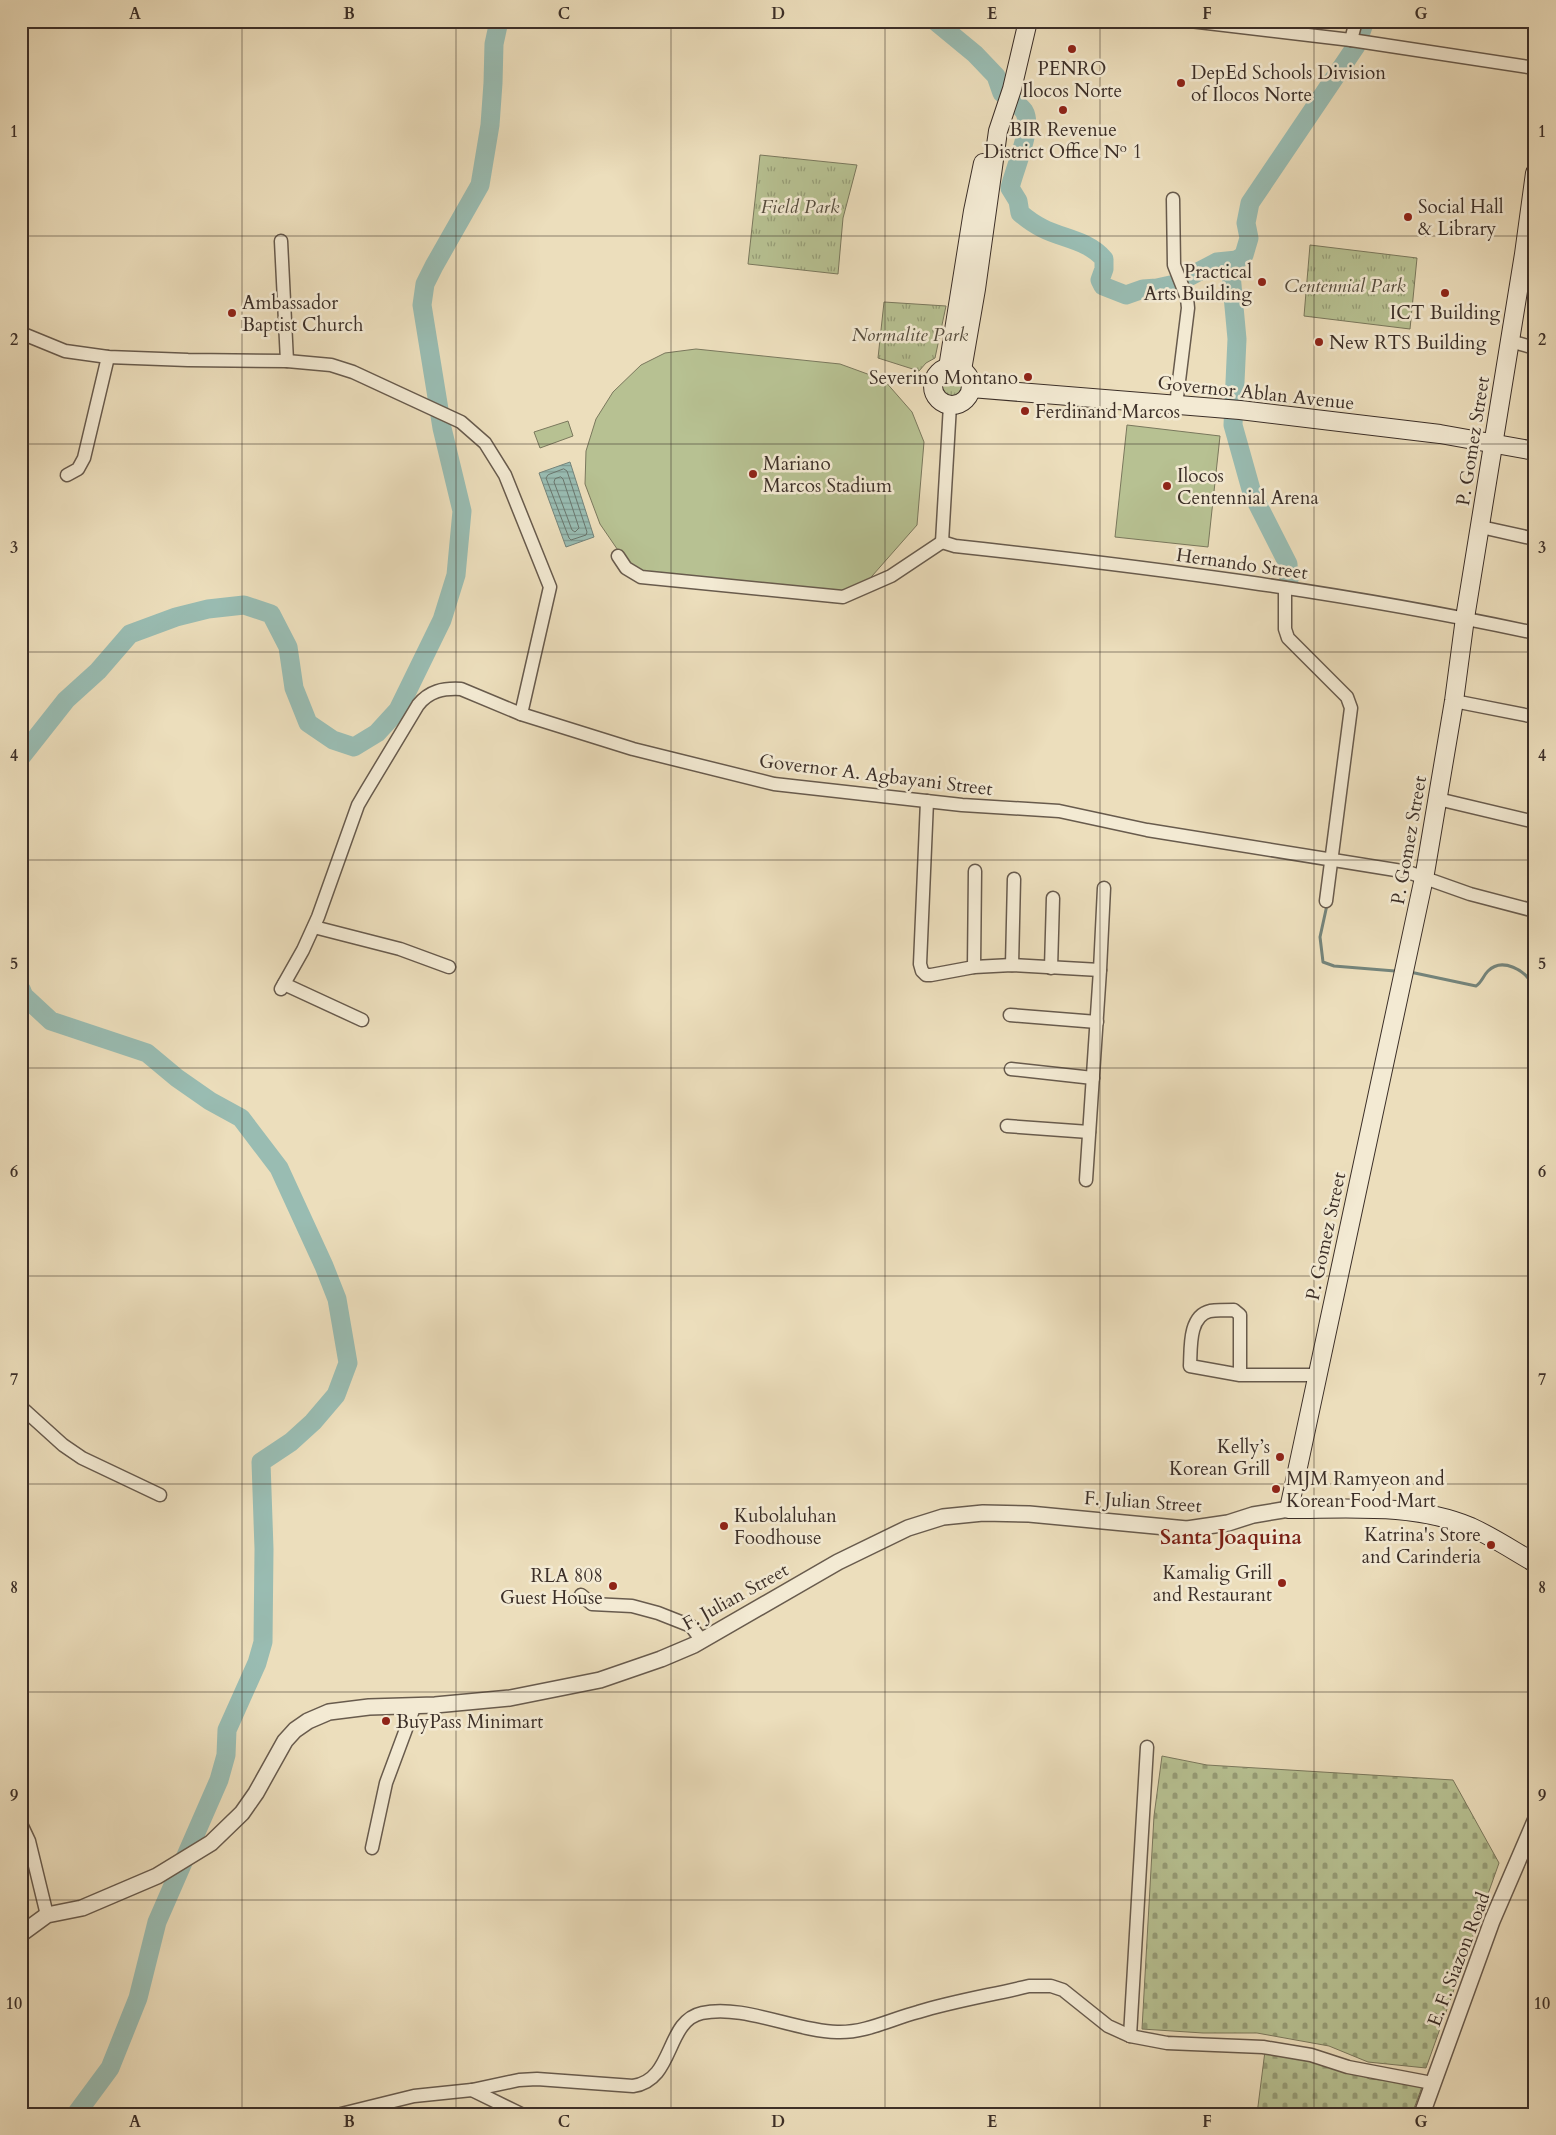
<svg xmlns="http://www.w3.org/2000/svg" width="1556" height="2135" font-family="Cardo,serif">
<defs>
<pattern id="grass-tufts" width="24" height="20" patternUnits="userSpaceOnUse" patternTransform="scale(1.25)"><rect width="24" height="20" fill="#b7c192"/><path d="M3 7l-1-3M5 7V3M7 7l1-3M15 17l-1-3M17 17v-4M19 17l1-3" fill="none" stroke="#969d77"/></pattern>
<pattern id="cemetery-stones" width="16" height="16" patternUnits="userSpaceOnUse" patternTransform="scale(1.25)"><rect width="16" height="16" fill="#b7c192"/><path d="M2 7V4a2 2 0 0 1 4 0v3zM10 15v-3a2 2 0 0 1 4 0v3z" fill="#969d77"/></pattern>
<pattern id="water-rules" width="6" height="5" patternUnits="userSpaceOnUse" patternTransform="scale(1.25)"><rect width="6" height="5" fill="#99bcb2"/><path d="M0 2.5h6" fill="none" stroke="#7e9991"/></pattern>
</defs>
<rect width="100%" height="100%" fill="#ecdebc"/>
<filter id="stains"><feTurbulence type="fractalNoise" baseFrequency=".004" numOctaves="4"/><feColorMatrix values="0 0 0 0 .2 0 0 0 0 .09 0 0 0 0 .02 0 0 0 .5 -.17"/></filter>
<radialGradient id="worn" r=".72"><stop offset=".6" stop-color="#630" stop-opacity="0"/><stop offset="1" stop-color="#630" stop-opacity=".3"/></radialGradient>
<g fill="url(#grass-tufts)" stroke="#7a785d">
<polygon points="760,155 857,165 843,218 838,274 748,264"/>
<polygon points="1310,245 1417,258 1410,329 1304,316"/>
<polygon points="884,302 946,306 935,358 926,363 919,371 878,358"/>
<circle cx="951" cy="386" r="16"/>
</g>
<g fill="url(#cemetery-stones)" stroke="#7a785d">
<polygon points="1162,1756 1207,1765 1453,1780 1499,1863 1426,2068 1368,2062 1329,2046 1257,2033 1203,2033 1142,2029 1154,1816"/>
<polygon points="1265,2051 1323,2061 1370,2079 1423,2084 1412,2114 1257,2114"/>
</g>
<g fill="#b7c192" stroke="#7a785d">
<polygon points="696,349 840,364 884,380 912,412 924,442 917,525 865,584 842,592 647,574 624,559 600,524 585,484 586,451 596,419 613,392 641,365 665,353"/>
<polygon points="568,421 573,436 540,448 534,432"/>
<polygon points="1127,425 1220,436 1208,547 1115,537"/>
</g>
<polygon fill="url(#water-rules)" stroke="#74847b" points="570,462 594,537 566,547 539,473"/>
<g fill="none" stroke-linecap="round" stroke-linejoin="round">
<g stroke="#6a766d" stroke-width="1">
<polygon points="564,469 567,471 587,532 586,535 571,540 569,538 546,478 548,475"/>
<polygon points="561,477 563,479 579,528 575,532 572,530 554,482 555,479"/>
</g>
<g stroke="#74847b" stroke-width="3">
<polyline points="1327,905 1320,937 1323,962 1334,966 1395,971"/>
<path d="M 1410,972 L 1476,986 C 1482,982 1483,976 1488,971 C 1502,957 1526,970 1533,986 C 1536,992 1531,998 1535,1008"/>
</g>
<g stroke="#99bcb2" stroke-width="19">
<path d="M 935,21 L 975,54 L 996,76 L 1002,93 C 1010,98 1018,103 1024,111 C 1034,127 1014,169 1010,188 L 1018,201 L 1020,213 C 1027,219 1034,224 1042,228 C 1063,239 1088,240 1104,259 L 1104,269 L 1100,280 L 1103,286 L 1126,295 L 1143,289 L 1157,288 L 1175,284 L 1217,262 L 1237,260"/>
<polyline points="1361,32 1365,21"/>
<polyline points="1289,580 1288,564 1252,493 1233,425 1237,339 1231,274 1237,260 1244,255 1249,238 1246,223 1250,203 1356,46"/>
<polyline points="21,757 66,700 98,671 130,634 176,617 208,609 244,605 271,614 288,647 294,688 308,723 333,740 354,747 377,733 398,710 442,620 456,575 462,511 442,428 422,305 425,284 434,266 480,185 490,125 493,83 494,44 499,21"/>
<polyline points="21,989 24,996 51,1021 147,1053 177,1078 210,1101 241,1118 279,1168 324,1266 337,1299 348,1363 336,1395 313,1422 291,1442 261,1462 264,1549 263,1642 257,1663 227,1730 226,1755 219,1780 157,1922 138,1998 110,2068 76,2114"/>
</g>
<g stroke="#685b4d" stroke-width="15">
<g id="minor">
<polyline points="1190,21 1351,40 1535,68"/>
<polyline points="1351,40 1356,21"/>
<polyline points="1173,199 1174,265 1187,298 1188,308 1176,405"/>
<polyline points="281,241 287,361"/>
<polyline points="21,333 65,351 108,357 188,360 287,361 331,365 353,372 461,422 485,443 505,475 550,587 521,714"/>
<polyline points="1510,341 1535,348"/>
<polyline points="67,475 78,469 84,458 108,357"/>
<polyline points="1481,527 1535,539"/>
<path d="M 942,542 L 955,546 C 1150,567 1344,592 1535,633"/>
<polyline points="942,542 950,405"/>
<polyline points="618,556 626,568 641,577 843,597 891,576 942,542"/>
<polyline points="1285,588 1285,629 1288,638 1347,697 1351,708 1326,901"/>
<polyline points="1454,701 1535,717"/>
<polyline points="1438,799 1535,822"/>
<polyline points="927,801 920,964 922,971 926,975 931,975 974,967 1012,965 1100,970"/>
<polyline points="314,927 400,949 449,967"/>
<polyline points="1012,965 1014,879"/>
<polyline points="974,967 975,871"/>
<polyline points="1051,968 1053,898"/>
<polyline points="284,984 362,1020"/>
<path d="M 281,989 L 303,950 L 318,917 L 358,805 L 365,793 L 418,705 C 429,691 443,688 461,689 L 521,714 L 633,749 L 774,784 L 962,805 L 1059,811 L 1147,830 L 1408,872 L 1470,894 L 1535,911"/>
<polyline points="1010,1015 1097,1022"/>
<polyline points="1011,1069 1093,1078"/>
<polyline points="1007,1126 1089,1132"/>
<polyline points="1086,1180 1100,970 1104,888"/>
<path d="M 1240,1375 L 1240,1315 L 1234,1310 C 1226,1310 1218,1310 1210,1311 C 1188,1316 1191,1350 1190,1366 L 1240,1375 L 1317,1375"/>
<polyline points="21,1407 63,1445 82,1458 160,1495"/>
<polyline points="581,1595 592,1604 632,1606 658,1613 691,1626 702,1641"/>
<polyline points="21,1824 29,1841 47,1915"/>
<polyline points="372,1848 386,1783 415,1705"/>
<polyline points="1130,2036 1147,1747"/>
<polyline points="472,2090 521,2114"/>
<path d="M 341,2114 L 414,2096 L 472,2090 L 519,2080 L 537,2079 L 633,2086 C 675,2080 665,2021 702,2013 C 743,2004 795,2031 837,2032 C 866,2033 891,2019 918,2012 C 954,2001 992,1995 1029,1986 L 1051,1986 L 1063,1990 L 1108,2026 L 1130,2036 L 1167,2043 L 1263,2047 L 1311,2055 L 1348,2067 L 1432,2083"/>
</g>
</g>
<g stroke="#685b4d" stroke-width="18">
<g id="tertiary">
<polyline points="21,1934 47,1915 82,1908 157,1876 211,1843 242,1813 256,1793 285,1741 295,1730 308,1721 329,1712 369,1707 435,1705 510,1698 600,1680 661,1659 694,1645 838,1562 908,1528 943,1517 983,1513 1029,1514 1187,1529 1228,1523 1253,1515 1289,1509"/>
<polyline points="1422,2114 1492,1921 1535,1821"/>
</g>
</g>
<g stroke="#3c2f28" stroke-width="20">
<g id="secondary">
<path d="M 1535,173 L 1524,254 L 1465,618 L 1454,701 L 1425,873 L 1289,1509 C 1349,1509 1414,1503 1471,1527 C 1493,1537 1514,1551 1535,1563"/>
<circle cx="952" cy="386" r="19"/>
<polyline points="948,368 973,211 983,163"/>
<polyline points="962,370 976,289 998,131 1012,89 1028,21"/>
<polyline points="971,388 1240,410 1440,434 1535,451"/>
</g>
</g>
<use href="#minor" stroke="#f3ead3" stroke-width="12"/>
<use href="#tertiary" stroke="#f3ead3" stroke-width="15"/>
<use href="#secondary" stroke="#f3ead3" stroke-width="18"/>
</g>
<path fill="none" stroke="#3c2f28" stroke-width="1" stroke-opacity="0.55" d="M 242,21 L 242,2114M 456,21 L 456,2114M 671,21 L 671,2114M 885,21 L 885,2114M 1100,21 L 1100,2114M 1314,21 L 1314,2114M 21,236 L 1535,236M 21,444 L 1535,444M 21,652 L 1535,652M 21,860 L 1535,860M 21,1068 L 1535,1068M 21,1276 L 1535,1276M 21,1484 L 1535,1484M 21,1692 L 1535,1692M 21,1900 L 1535,1900"/>
<g fill="#8f2418" stroke="#f3ead3" stroke-width="2">
<circle cx="1072" cy="49" r="5"/>
<circle cx="1181" cy="83" r="5"/>
<circle cx="1063" cy="110" r="5"/>
<circle cx="1408" cy="217" r="5"/>
<circle cx="1262" cy="282" r="5"/>
<circle cx="1445" cy="293" r="5"/>
<circle cx="232" cy="313" r="5"/>
<circle cx="1319" cy="342" r="5"/>
<circle cx="1028" cy="377" r="5"/>
<circle cx="1025" cy="411" r="5"/>
<circle cx="753" cy="474" r="5"/>
<circle cx="1167" cy="486" r="5"/>
<circle cx="1280" cy="1457" r="5"/>
<circle cx="1276" cy="1489" r="5"/>
<circle cx="724" cy="1526" r="5"/>
<circle cx="1491" cy="1545" r="5"/>
<circle cx="1282" cy="1583" r="5"/>
<circle cx="613" cy="1586" r="5"/>
<circle cx="386" cy="1721" r="5"/>
</g>
<g text-anchor="middle" stroke-width="5" stroke-linejoin="round" paint-order="stroke">
<g font-size="19" fill="#3c2f28" stroke="#f3ead3" text-anchor="start">
<text x="1072" y="75" text-anchor="middle">PENRO<tspan x="1072" dy="22">Ilocos Norte</tspan></text>
<text x="1191" y="79">DepEd Schools Division<tspan x="1191" dy="22">of Ilocos Norte</tspan></text>
<text x="1063" y="136" text-anchor="middle">BIR Revenue<tspan x="1063" dy="22">District Office № 1</tspan></text>
<text x="1418" y="213">Social Hall<tspan x="1418" dy="22">&amp; Library</tspan></text>
<text x="1252" y="278" text-anchor="end">Practical<tspan x="1252" dy="22">Arts Building</tspan></text>
<text x="242" y="309">Ambassador<tspan x="242" dy="22">Baptist Church</tspan></text>
<text x="1445" y="319" text-anchor="middle">ICT Building</text>
<text x="1329" y="349">New RTS Building</text>
<text x="1018" y="384" text-anchor="end">Severino Montano</text>
<text x="1035" y="418">Ferdinand Marcos</text>
<text x="763" y="470">Mariano<tspan x="763" dy="22">Marcos Stadium</tspan></text>
<text x="1177" y="482">Ilocos<tspan x="1177" dy="22">Centennial Arena</tspan></text>
<text x="1270" y="1453" text-anchor="end">Kelly’s<tspan x="1270" dy="22">Korean Grill</tspan></text>
<text x="1286" y="1485">MJM Ramyeon and<tspan x="1286" dy="22">Korean Food Mart</tspan></text>
<text x="734" y="1522">Kubolaluhan<tspan x="734" dy="22">Foodhouse</tspan></text>
<text x="1481" y="1541" text-anchor="end">Katrina's Store<tspan x="1481" dy="22">and Carinderia</tspan></text>
<text x="1272" y="1579" text-anchor="end">Kamalig Grill<tspan x="1272" dy="22">and Restaurant</tspan></text>
<text x="603" y="1582" text-anchor="end">RLA 808<tspan x="603" dy="22">Guest House</tspan></text>
<text x="396" y="1728">BuyPass Minimart</text>
</g>
<g font-size="19" font-style="italic" fill="#554c3d" stroke="#f3ead3">
<text x="800" y="213">Field Park</text>
<text x="1345" y="292">Centennial Park</text>
<text x="910" y="341">Normalite Park</text>
</g>
<g font-size="19" fill="#3c2f28" stroke="#f3ead3">
<text transform="translate(1256 392) rotate(6)" y="7">Governor Ablan Avenue</text>
<text transform="translate(1472 441) rotate(-81)" y="7">P. Gomez Street</text>
<text transform="translate(1242 563) rotate(8)" y="7">Hernando Street</text>
<text transform="translate(876 774) rotate(7)" y="7">Governor A. Agbayani Street</text>
<text transform="translate(1408 840) rotate(-80)" y="7">P. Gomez Street</text>
<text transform="translate(1325 1236) rotate(-78)" y="7">P. Gomez Street</text>
<text transform="translate(1143 1501) rotate(4)" y="7">F. Julian Street</text>
<text transform="translate(735 1596) rotate(-29)" y="7">F. Julian Street</text>
<text transform="translate(1458 1959) rotate(-69)" y="7">E. F. Siazon Road</text>
</g>
<g font-size="21" font-weight="bold" fill="#7a1f14" stroke="#f3ead3">
<text x="1231" y="1544">Santa Joaquina</text>
</g>
</g>
<rect width="1556" height="2135" fill="none" stroke="#ecdebc" stroke-width="55"/>
<rect x="28" y="28" width="1500" height="2080" fill="none" stroke="#3c2f28" stroke-width="2"/>
<g font-size="16" text-anchor="middle" font-weight="bold" fill="#3c2f28">
<text x="135" y="19">A</text>
<text x="349" y="19">B</text>
<text x="564" y="19">C</text>
<text x="778" y="19">D</text>
<text x="992" y="19">E</text>
<text x="1207" y="19">F</text>
<text x="1421" y="19">G</text>
<text x="14" y="137">1</text>
<text x="1542" y="137">1</text>
<text x="14" y="345">2</text>
<text x="1542" y="345">2</text>
<text x="14" y="553">3</text>
<text x="1542" y="553">3</text>
<text x="14" y="761">4</text>
<text x="1542" y="761">4</text>
<text x="14" y="969">5</text>
<text x="1542" y="969">5</text>
<text x="14" y="1177">6</text>
<text x="1542" y="1177">6</text>
<text x="14" y="1385">7</text>
<text x="1542" y="1385">7</text>
<text x="14" y="1593">8</text>
<text x="1542" y="1593">8</text>
<text x="14" y="1801">9</text>
<text x="1542" y="1801">9</text>
<text x="14" y="2009">10</text>
<text x="1542" y="2009">10</text>
<text x="135" y="2127">A</text>
<text x="349" y="2127">B</text>
<text x="564" y="2127">C</text>
<text x="778" y="2127">D</text>
<text x="992" y="2127">E</text>
<text x="1207" y="2127">F</text>
<text x="1421" y="2127">G</text>
</g>
<rect width="100%" height="100%" filter="url(#stains)"/>
<rect width="100%" height="100%" fill="url(#worn)"/>
</svg>
